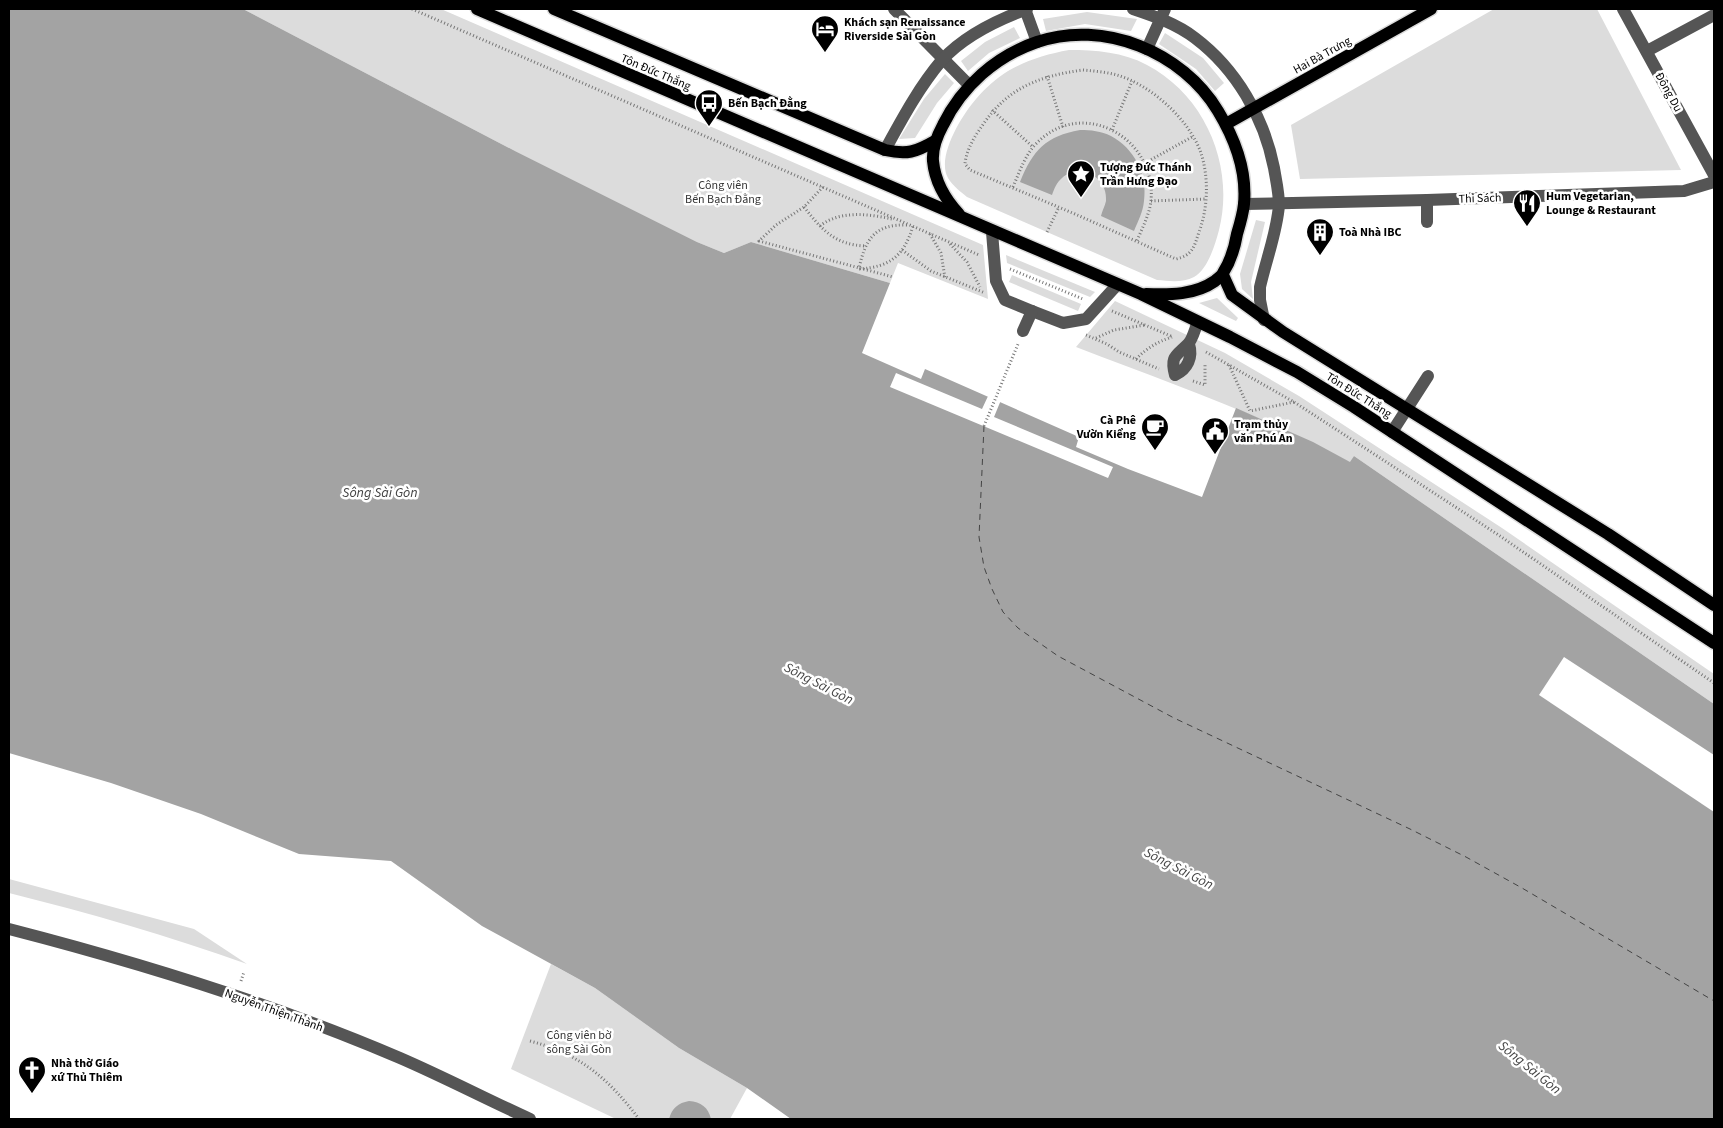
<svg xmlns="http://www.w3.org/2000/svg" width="1723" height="1128" font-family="'Source Sans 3',sans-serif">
<rect width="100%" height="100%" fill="#fff"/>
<g fill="#dcdcdc">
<polygon points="243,9 441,9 983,245 988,299 898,263 890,283 751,242 724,253 697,242 515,151"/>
<polygon points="1494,9 1597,9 1681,170 1300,179 1291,125"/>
<polygon points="1087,12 1137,19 1131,31 1085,24 1046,31 1043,19"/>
<polygon points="1014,27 1020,38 989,53 968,71 961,61 985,42"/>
<polygon points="1165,33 1203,58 1224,83 1215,91 1196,69 1159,44"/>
<path d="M 1069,50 C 1096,50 1123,52 1147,65 C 1206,96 1235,167 1219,230 C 1215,245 1208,269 1194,277 C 1183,283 1169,281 1157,280 L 967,197 C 961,192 953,186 948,178 C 936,157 962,115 976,99 C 985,88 997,78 1008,71 C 1027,60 1047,54 1069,50 Z"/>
<polygon points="945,74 954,83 937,103 915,138 899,139 924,99"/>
<polygon points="1256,220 1265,222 1251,282 1253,299 1242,289 1240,274"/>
<polygon points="1006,255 1095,292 1090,297 1007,263"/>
<polygon points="1012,275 1081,304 1078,311 1009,282"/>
<polygon points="1217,298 1238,318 1236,321 1199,303"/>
<path d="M 1115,301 L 1225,353 L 1299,396 L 1502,528 L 1714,674 L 1714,704 L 1354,456 L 1351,463 C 1263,415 1169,383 1076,347 Z"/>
<path d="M 9,879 L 194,929 L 247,964 C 169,936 89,913 9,893 Z"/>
<polygon points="551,964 595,988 679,1048 747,1088 730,1119 616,1119 511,1069"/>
</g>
<g fill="#a3a3a3">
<polygon points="9,9 243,9 515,151 697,242 724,253 751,242 890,283 862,353 921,379 925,369 1079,437 1076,447 1128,469 1202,497 1236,408 1313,442 1350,462 1354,456 1714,704 1714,1119 791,1119 747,1088 679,1048 595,988 482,926 391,861 299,854 201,814 111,783 9,753"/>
<path d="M 1080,130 C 1091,130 1101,131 1111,136 C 1134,148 1148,175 1144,201 C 1143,212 1138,221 1134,231 L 1101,216 C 1102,211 1105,206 1106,201 C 1108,177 1080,162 1062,178 C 1057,182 1054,189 1052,195 L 1020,182 C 1033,150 1046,136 1080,130 Z"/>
<path d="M 689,1101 C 701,1102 708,1107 711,1119 L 669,1119 C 672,1108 678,1103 689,1101 Z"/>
</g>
<g fill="#fff">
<polygon points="896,373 982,409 989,394 1001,400 994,417 1113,467 1108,478 890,387"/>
<polygon points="1564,657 1714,755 1714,812 1539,695"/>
</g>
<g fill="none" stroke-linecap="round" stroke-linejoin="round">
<polyline stroke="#444" stroke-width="1" stroke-dasharray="6 5" stroke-linecap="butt" points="984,426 979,537 984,567 992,589 1003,612 1018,628 1058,656 1174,718 1410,829 1466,857 1522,888 1714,1001"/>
<g stroke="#dbdbdb" stroke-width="15">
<g id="major">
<polyline points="477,9 1141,294 1230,337 1297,372 1354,407 1714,643"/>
<path d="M 554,9 L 885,150 C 907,155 916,152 935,141"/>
<polyline points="1226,124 1431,9"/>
<path d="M 959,214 C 945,199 935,182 933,161 C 932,148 937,136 943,125 C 962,86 996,56 1037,42 C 1103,19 1183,52 1218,111 C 1235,139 1247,171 1244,204 C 1243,214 1240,224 1237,234 C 1235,246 1230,262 1223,273 C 1222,276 1218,278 1215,281 C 1195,295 1170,295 1146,294"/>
<polyline points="1223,275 1232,295 1283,332 1608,534 1714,605"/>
</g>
</g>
<g stroke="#777" stroke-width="3" stroke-dasharray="1 2.5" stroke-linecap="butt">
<polyline points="412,9 979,255"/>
<path d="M 1083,70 C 1094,71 1106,72 1117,75 C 1151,85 1189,119 1201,153 C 1209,178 1208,208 1199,232 C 1194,247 1193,255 1176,259 L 1075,214 L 970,170 L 965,164 C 966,151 974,137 982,126 C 1007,88 1039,76 1083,70 Z"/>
<polyline points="1047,76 1063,127"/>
<polyline points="992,110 1033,147"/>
<polyline points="1112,130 1132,81"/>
<polyline points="1145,163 1192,137"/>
<polyline points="823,187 804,207 776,225 759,241 893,277"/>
<path d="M 1013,187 C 1019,173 1024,158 1034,146 C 1079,95 1157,136 1151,201 C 1149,216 1142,228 1137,241"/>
<polyline points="1151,201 1206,199"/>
<path d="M 804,207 C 822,230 835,245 866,246"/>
<path d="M 907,225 C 875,224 865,239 859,269 C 890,267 904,256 913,226"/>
<path d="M 820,226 C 840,210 869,214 892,219"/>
<polyline points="1047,232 1059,207"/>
<polyline points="930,234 941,253 945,278"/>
<polyline points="950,244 967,262 980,287"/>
<polyline points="902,250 931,271 985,293"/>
<polyline points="1010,269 1083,299"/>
<polyline points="1112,311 1173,337"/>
<polyline points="1086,335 1107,344 1119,352 1159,369"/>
<polyline points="1096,338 1114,330 1145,325"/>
<polyline points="1206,352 1294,402 1497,534 1714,683"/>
<path d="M 1136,359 C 1147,348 1157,342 1172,337"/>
<polyline points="1229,365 1250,411 1294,402"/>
<polyline points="1193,381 1205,385 1205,364"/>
<polyline points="984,426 1018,344"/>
<polyline points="241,981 244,972"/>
<path d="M 530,1041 C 580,1054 608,1078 639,1119"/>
</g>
<g stroke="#555" stroke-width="12">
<polyline points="894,9 969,85"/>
<polyline points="1025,9 1037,42"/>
<path d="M 1133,9 C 1154,16 1177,24 1195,38 C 1236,69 1264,117 1274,168 C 1276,180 1279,193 1279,205 C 1277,232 1266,260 1260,287 L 1260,300 L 1264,320"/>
<polyline points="1623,9 1714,175"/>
<polyline points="1147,49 1165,9"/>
<polyline points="1647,51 1714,15"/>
<path d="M 885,150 C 902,119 919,87 942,60 C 964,36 997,20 1027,9"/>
<polyline points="1244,204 1427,200 1684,191 1714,182"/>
<polyline points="1427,222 1427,200"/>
<polyline points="992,232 996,281 1005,300 1032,311 1063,323 1086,319 1117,285"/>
<polyline points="1023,331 1032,311"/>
<path d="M 1189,344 C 1193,357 1188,369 1175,375 C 1170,356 1176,356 1188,344 C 1193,339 1195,328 1198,322"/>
<polyline points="1392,432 1428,376"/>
<path d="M 9,929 C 141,963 274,1004 400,1058 C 444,1077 486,1099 530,1119"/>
</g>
<use href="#major" stroke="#000" stroke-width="12"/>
</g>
<defs>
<g id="hotel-pin" transform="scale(1.4375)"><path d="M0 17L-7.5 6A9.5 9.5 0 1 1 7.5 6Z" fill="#000" stroke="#fff"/><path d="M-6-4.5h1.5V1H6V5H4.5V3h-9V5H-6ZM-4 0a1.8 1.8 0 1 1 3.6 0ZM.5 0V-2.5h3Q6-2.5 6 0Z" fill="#fff"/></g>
<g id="bus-pin" transform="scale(1.4375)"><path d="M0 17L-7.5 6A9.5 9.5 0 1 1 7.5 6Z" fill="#000" stroke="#fff"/><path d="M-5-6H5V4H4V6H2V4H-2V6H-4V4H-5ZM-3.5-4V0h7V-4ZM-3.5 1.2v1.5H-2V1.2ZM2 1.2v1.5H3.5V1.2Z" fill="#fff"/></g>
<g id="sight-pin" transform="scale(1.4375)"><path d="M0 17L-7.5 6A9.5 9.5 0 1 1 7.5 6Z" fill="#000" stroke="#fff"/><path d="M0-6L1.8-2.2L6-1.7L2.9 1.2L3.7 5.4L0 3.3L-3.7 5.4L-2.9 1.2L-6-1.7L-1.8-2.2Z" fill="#fff"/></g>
<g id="restaurant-pin" transform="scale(1.4375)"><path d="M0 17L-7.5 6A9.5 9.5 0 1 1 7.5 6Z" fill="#000" stroke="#fff"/><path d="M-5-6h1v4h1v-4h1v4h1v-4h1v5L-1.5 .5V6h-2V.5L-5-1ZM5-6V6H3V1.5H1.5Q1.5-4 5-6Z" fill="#fff"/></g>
<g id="building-pin" transform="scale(1.4375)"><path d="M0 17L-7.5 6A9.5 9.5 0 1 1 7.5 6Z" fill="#000" stroke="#fff"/><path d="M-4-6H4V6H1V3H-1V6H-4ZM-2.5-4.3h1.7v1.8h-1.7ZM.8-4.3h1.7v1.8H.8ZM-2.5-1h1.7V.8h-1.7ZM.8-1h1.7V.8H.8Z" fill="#fff"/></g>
<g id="cafe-pin" transform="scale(1.4375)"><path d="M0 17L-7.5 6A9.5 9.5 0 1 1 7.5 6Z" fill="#000" stroke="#fff"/><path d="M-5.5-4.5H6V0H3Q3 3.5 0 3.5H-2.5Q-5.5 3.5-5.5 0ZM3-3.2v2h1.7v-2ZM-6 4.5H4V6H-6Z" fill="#fff"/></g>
<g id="civic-pin" transform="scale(1.4375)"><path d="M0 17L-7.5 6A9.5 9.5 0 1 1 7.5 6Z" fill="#000" stroke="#fff"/><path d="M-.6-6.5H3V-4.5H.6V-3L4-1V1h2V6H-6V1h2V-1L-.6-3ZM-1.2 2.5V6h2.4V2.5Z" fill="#fff"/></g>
<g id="church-pin" transform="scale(1.4375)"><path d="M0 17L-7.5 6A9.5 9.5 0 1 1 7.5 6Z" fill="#000" stroke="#fff"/><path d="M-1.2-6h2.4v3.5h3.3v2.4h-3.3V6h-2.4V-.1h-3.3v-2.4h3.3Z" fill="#fff"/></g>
</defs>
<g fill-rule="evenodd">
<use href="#hotel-pin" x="825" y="29"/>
<use href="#bus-pin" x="709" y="103"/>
<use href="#sight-pin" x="1081" y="174"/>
<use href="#restaurant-pin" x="1527" y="203"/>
<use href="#building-pin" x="1320" y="232"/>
<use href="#cafe-pin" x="1155" y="427"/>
<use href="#civic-pin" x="1215" y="431"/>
<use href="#church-pin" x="32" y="1070"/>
</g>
<g text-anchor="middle" stroke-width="5" stroke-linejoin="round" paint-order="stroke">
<g font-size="12" font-weight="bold" fill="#000" stroke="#fff" text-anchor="start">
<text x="844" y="26">Khách sạn Renaissance<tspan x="844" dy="14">Riverside Sài Gòn</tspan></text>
<text x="728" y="107">Bến Bạch Đằng</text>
<text x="1100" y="171">Tượng Đức Thánh<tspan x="1100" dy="14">Trần Hưng Đạo</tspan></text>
<text x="1546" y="200">Hum Vegetarian,<tspan x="1546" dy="14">Lounge &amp; Restaurant</tspan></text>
<text x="1339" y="236">Toà Nhà IBC</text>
<text x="1136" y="424" text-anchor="end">Cà Phê<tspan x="1136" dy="14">Vườn Kiểng</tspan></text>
<text x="1234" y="428">Trạm thủy<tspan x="1234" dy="14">văn Phú An</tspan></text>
<text x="51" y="1067">Nhà thờ Giáo<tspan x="51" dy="14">xứ Thủ Thiêm</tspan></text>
</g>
<g font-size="12" fill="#000" stroke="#fff">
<text transform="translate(1322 55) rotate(-29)" y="4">Hai Bà Trưng</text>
<text transform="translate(656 72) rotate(23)" y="4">Tôn Ðức Thắng</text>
<text transform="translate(1669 92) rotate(61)" y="4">Đông Du</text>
<text transform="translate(1480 198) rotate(-2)" y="4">Thi Sách</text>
<text transform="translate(1359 395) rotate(32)" y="4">Tôn Đức Thắng</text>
<text transform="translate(274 1010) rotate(20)" y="4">Nguyễn Thiện Thành</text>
</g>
<g font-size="12" fill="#333" stroke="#fff">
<text x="723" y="189">Công viên<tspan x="723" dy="14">Bến Bạch Đằng</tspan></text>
<text x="579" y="1039">Công viên bờ<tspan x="579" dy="14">sông Sài Gòn</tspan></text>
</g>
<g font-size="14" font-style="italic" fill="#444" stroke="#fff">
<text x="380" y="497">Sông Sài Gòn</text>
<text transform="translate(819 683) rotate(27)" y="5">Sông Sài Gòn</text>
<text transform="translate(1179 868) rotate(27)" y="5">Sông Sài Gòn</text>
<text transform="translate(1530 1067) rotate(39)" y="5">Sông Sài Gòn</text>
</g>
</g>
<rect width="1723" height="1128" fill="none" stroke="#000000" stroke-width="20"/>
</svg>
